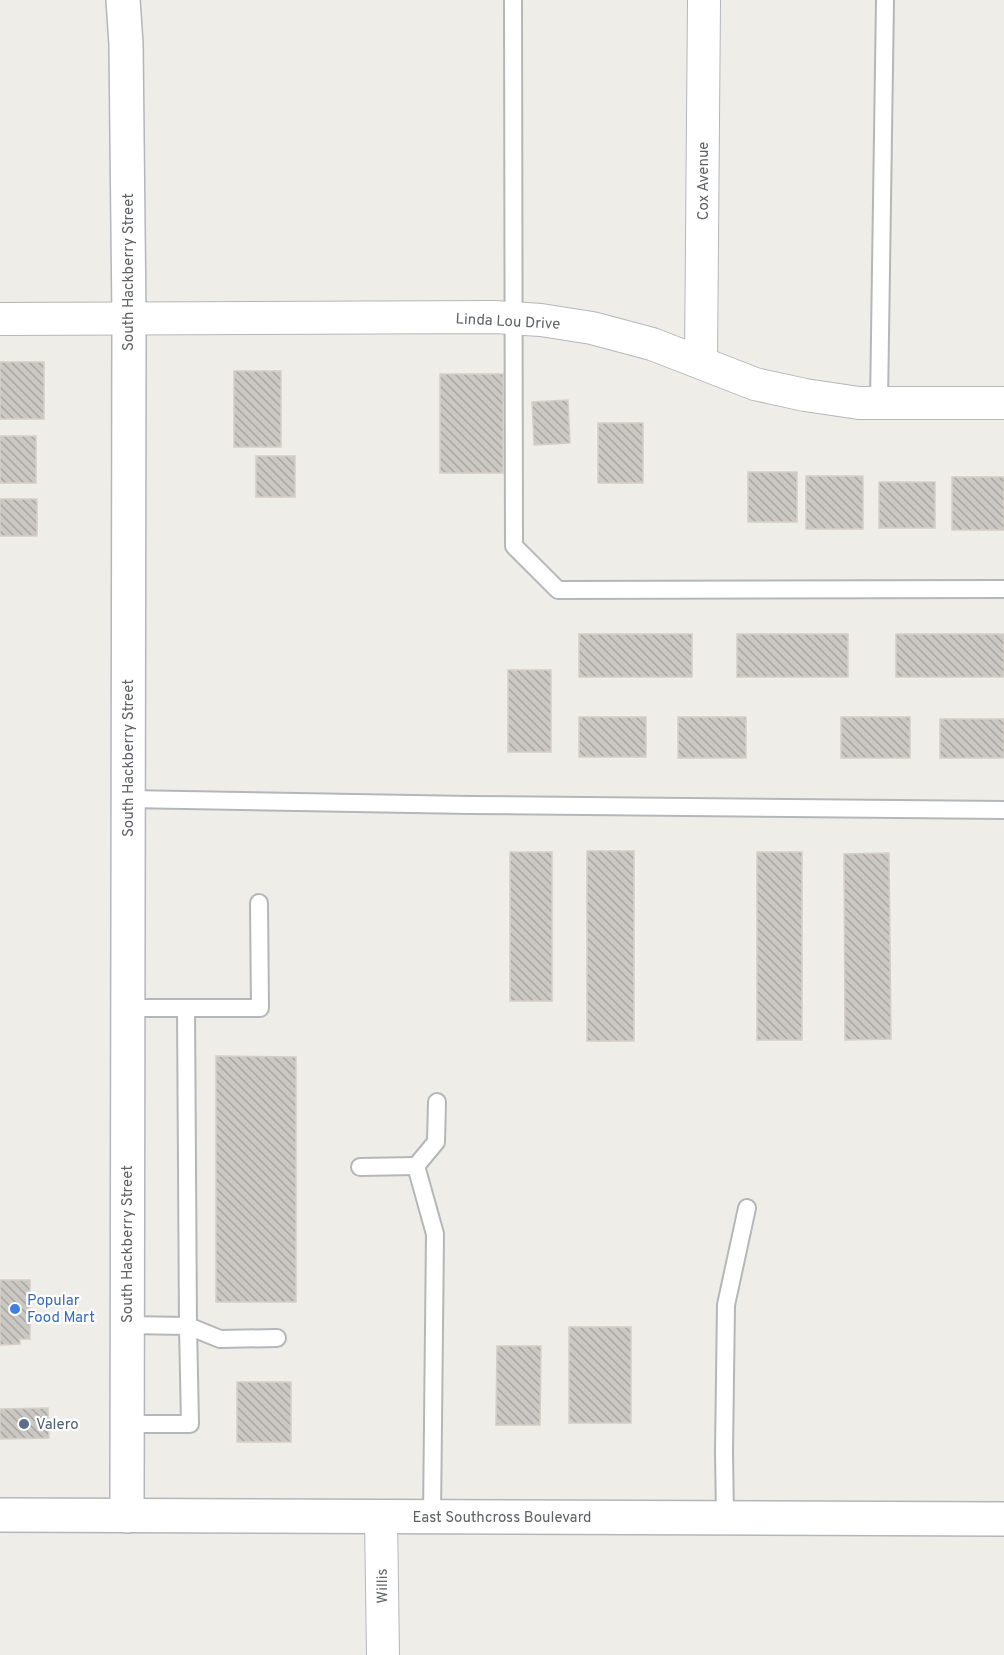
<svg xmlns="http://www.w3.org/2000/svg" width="1004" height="1655" font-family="Overpass,sans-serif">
<defs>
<pattern id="building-back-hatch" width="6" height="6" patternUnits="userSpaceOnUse" patternTransform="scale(1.5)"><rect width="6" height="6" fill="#cbc8c4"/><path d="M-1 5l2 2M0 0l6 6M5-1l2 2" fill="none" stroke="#a8a6a3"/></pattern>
</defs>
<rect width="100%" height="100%" fill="#efede7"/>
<g fill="url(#building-back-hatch)" stroke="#d4cfc6" stroke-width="1.5">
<rect x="0" y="362" width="44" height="57"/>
<rect x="234" y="371" width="47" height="76"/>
<rect x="440" y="374" width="63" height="99"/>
<polygon points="568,400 570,443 534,445 532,402"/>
<rect x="598" y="423" width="45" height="60"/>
<rect x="0" y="436" width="36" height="47"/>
<rect x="256" y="456" width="39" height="41"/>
<rect x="748" y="472" width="49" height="50"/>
<rect x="806" y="476" width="57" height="53"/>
<rect x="952" y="477" width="52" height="53"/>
<rect x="879" y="482" width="56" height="46"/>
<rect x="0" y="499" width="37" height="37"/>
<rect x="579" y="634" width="113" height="43"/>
<rect x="737" y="634" width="111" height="43"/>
<rect x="896" y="634" width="108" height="43"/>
<rect x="508" y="670" width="43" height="82"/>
<rect x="579" y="717" width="67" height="40"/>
<rect x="678" y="717" width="68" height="41"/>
<rect x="841" y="717" width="69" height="41"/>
<rect x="940" y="719" width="64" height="39"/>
<rect x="587" y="851" width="47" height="190"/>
<rect x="510" y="852" width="42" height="149"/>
<rect x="757" y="852" width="45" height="188"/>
<polygon points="889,853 891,1039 845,1040 844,854"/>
<polygon points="216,1056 296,1057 296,1302 216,1302"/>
<polygon points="0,1280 30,1280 30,1339 20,1339 20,1344 0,1345"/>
<rect x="569" y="1327" width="62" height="96"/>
<polygon points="497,1346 541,1346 540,1425 496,1425"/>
<rect x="237" y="1382" width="54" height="60"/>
<polygon points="48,1408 49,1438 0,1439 0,1409"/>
</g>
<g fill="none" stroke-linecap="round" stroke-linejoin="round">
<g stroke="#b4b7ba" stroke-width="20">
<g id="lane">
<polyline points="513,0 514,546 558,590 1004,589"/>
<polyline points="879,403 885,0"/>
<polyline points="127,799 470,805 1004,810"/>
<polyline points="127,1008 186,1008 188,1326 220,1339 277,1338"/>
<polyline points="186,1008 260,1008 259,903"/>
<polyline points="360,1167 416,1166"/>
<polyline points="127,1325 188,1326 190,1424 127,1424"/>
<polyline points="432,1517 435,1234 416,1166 436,1142 437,1102"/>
<polyline points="725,1518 724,1451 726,1305 747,1208"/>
</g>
</g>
<g stroke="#b4b7ba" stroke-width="34">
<g id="street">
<polyline points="0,319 494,317 541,320 592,328 652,344 755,384 805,395 859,403 1004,403"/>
<polyline points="701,362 704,0"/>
<polyline points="381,1517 383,1655"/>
</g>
</g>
<g stroke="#b3b6ba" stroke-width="36">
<g id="secondary">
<polyline points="123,0 126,44 129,318 127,1516"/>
<polyline points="0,1515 1004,1519"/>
</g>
</g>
<use href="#lane" stroke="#fff" stroke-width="16"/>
<use href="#street" stroke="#fff" stroke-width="32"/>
<use href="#secondary" stroke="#fff" stroke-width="33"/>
</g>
<circle fill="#3f7fe0" stroke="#fff" stroke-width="2" cx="15" cy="1309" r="6"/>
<circle fill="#5c6f8a" stroke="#fff" stroke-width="2" cx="24" cy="1424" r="6"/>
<g text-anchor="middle" stroke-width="4.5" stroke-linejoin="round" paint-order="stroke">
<g font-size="15" fill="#5e6266" stroke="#fff">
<text transform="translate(703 181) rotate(-90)" y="5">Cox Avenue</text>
<text transform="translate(128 272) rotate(-90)" y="5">South Hackberry Street</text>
<text transform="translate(508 321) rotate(3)" y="5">Linda Lou Drive</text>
<text transform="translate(128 758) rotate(-90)" y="5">South Hackberry Street</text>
<text transform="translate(127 1244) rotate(-90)" y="5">South Hackberry Street</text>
<text x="502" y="1522">East Southcross Boulevard</text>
<text transform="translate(382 1586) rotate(-91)" y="5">Willis</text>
</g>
<g font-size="15" fill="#366cbe" stroke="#fff" text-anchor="start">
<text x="27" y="1305">Popular<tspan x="27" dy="17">Food Mart</tspan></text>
</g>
<g font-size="15" fill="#4e5e75" stroke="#fff" text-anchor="start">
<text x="36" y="1429">Valero</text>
</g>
</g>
</svg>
